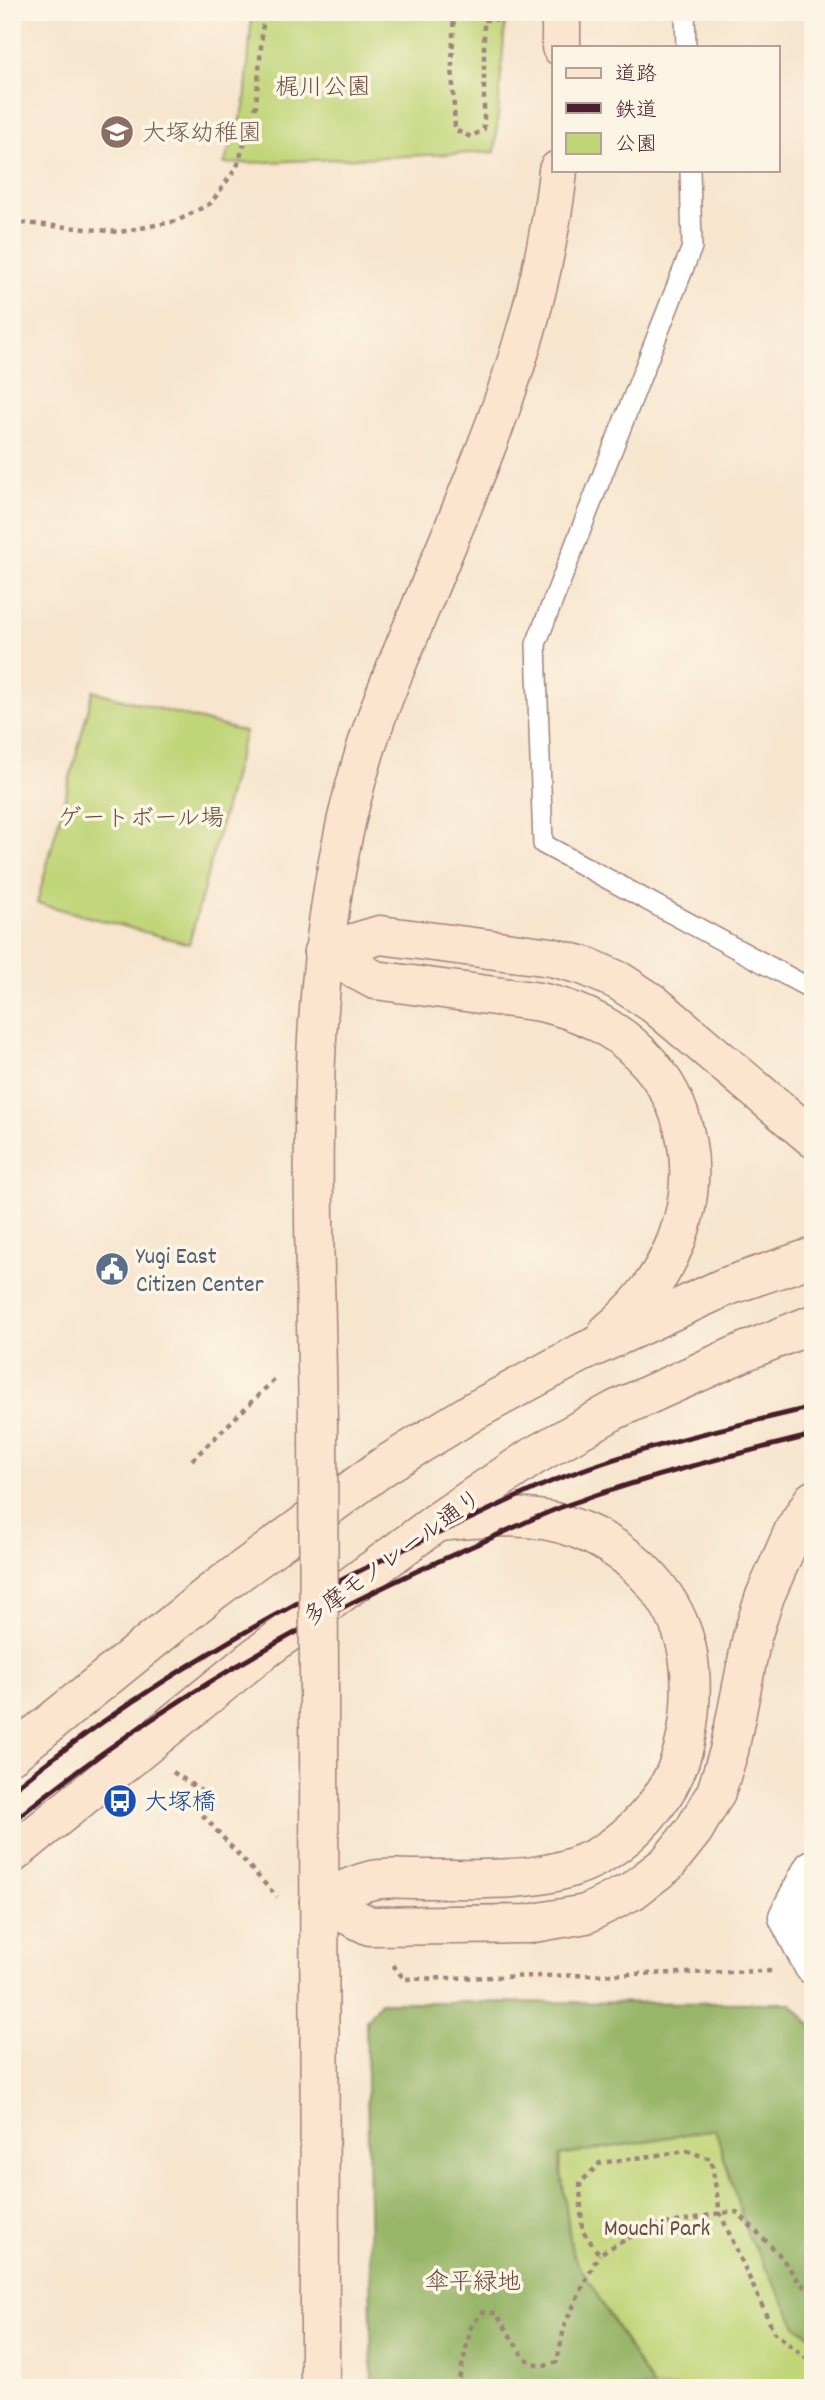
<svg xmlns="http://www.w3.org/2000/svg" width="825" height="2400" font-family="Dekko,'Klee One',sans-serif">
<rect width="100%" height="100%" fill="#fcf5e5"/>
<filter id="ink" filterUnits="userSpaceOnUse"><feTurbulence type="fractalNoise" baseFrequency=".0143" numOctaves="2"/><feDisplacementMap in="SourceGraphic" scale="14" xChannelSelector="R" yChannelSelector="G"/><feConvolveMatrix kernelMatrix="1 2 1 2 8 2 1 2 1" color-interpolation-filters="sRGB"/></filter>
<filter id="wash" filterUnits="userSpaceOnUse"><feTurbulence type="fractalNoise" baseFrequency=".00686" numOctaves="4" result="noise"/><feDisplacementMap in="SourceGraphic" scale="28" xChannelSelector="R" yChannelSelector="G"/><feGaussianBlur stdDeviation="1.57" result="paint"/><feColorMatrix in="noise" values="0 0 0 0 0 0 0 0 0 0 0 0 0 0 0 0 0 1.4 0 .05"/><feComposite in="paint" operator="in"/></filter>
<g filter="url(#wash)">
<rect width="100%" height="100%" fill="#f7e5ce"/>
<g fill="#c1d579" stroke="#867a52" stroke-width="2">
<polygon points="252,12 506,12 495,152 224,164 245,105"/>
<polygon points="93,691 245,732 189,944 37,903"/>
<polygon points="715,2129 748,2235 797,2325 813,2338 813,2388 653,2388 572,2253 559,2156"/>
</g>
<polygon fill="#98b669" stroke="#716a4a" stroke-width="2" points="380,2002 791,2003 813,2027 813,2338 797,2326 748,2235 715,2129 559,2156 572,2253 653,2388 372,2388 366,2021"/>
</g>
<g filter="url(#ink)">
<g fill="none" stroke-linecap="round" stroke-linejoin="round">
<g stroke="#a0827c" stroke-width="22">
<g id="lane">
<polyline points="685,12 686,47"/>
<polyline points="690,170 692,247 536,644 543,844 813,990"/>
</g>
</g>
<g stroke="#a0827c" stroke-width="41">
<polyline id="street" points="813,1869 788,1917 813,1965"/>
</g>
<g stroke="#a0827c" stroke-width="41">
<g id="secondary">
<polyline points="561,47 561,12"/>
<path d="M 323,952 L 375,980 L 540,1002 C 711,1038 737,1228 608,1332"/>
<polyline points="323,952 380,935 551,957 585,966 619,981 654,1004 813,1138"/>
<path d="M 318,1425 C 315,1198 297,968 366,748 C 380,702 400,658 418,614 C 467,495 522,375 546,247 C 551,221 556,196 558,170"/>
<polyline points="319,1679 320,2388"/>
<polyline points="12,1754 212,1592 384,1466 474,1411 581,1353 725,1287 813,1257"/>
<polyline points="12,1854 255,1657 437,1522 532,1457 615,1410 746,1351 813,1324"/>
<path d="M 319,1901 C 335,1894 352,1885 369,1881 C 383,1877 401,1879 416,1879 C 479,1878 553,1887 608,1850 C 634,1833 661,1804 674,1775 C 692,1736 697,1670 681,1629 C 664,1583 623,1546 577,1529 C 534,1512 486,1517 441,1522"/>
<polyline points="319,1901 370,1926 528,1924 586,1914 632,1891 667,1864 694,1830 716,1792 729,1751 752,1637 765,1596 794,1530 813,1500"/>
</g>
</g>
<g stroke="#a0827c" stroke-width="4.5" stroke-dasharray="5 5" stroke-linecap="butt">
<polyline points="454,12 452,64 455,130 471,137 484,129 484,20 512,19"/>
<polyline points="12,222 120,232 177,221 211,203 237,167 256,105 264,12"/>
<polyline points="192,1460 275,1379"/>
<polyline points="173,1772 201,1791 198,1810 277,1897"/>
<polyline points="393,1965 404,1979 773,1971"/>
<polyline points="813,2294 800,2283 778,2253 737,2212 720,2213 647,2228 599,2254 582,2230 580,2183 600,2163 687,2151 711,2159 720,2213 774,2332 813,2364"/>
<polyline points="457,2388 471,2327 482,2312 496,2313 524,2358 541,2367 557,2362 565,2323 599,2254"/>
</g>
<use href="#lane" stroke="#fff" stroke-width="19"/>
<use href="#street" stroke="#fff" stroke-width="38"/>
<use href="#secondary" stroke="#fce5cf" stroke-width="38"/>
<g stroke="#4a1f2b" stroke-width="5">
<path d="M 12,1790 C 148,1680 302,1594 461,1523 C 495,1508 528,1490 563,1477 C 644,1446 729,1427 813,1407"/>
<path d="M 12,1822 C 152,1708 311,1616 475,1545 C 508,1531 540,1514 573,1503 C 652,1475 732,1455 813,1435"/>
</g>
<g stroke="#a0827c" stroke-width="41" stroke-linecap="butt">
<polyline id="secondary-bridge" points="318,1425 319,1679"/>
</g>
<use href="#secondary-bridge" stroke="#fce5cf" stroke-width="38"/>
</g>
</g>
<defs>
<g id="school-disc" transform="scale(1.75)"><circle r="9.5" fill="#8d6e63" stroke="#fcf5e5"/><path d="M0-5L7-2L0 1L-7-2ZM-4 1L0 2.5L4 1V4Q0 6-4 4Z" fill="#fff"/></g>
<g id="civic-disc" transform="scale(1.75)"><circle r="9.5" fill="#5c6f8a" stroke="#fcf5e5"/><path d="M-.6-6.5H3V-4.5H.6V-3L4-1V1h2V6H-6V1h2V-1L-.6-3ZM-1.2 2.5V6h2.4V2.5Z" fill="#fff"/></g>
<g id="bus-disc" transform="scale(1.75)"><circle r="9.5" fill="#1a4fb4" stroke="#fcf5e5"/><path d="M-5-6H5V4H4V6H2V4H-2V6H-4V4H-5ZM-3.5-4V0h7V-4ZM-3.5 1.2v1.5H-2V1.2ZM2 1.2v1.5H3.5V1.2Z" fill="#fff"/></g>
</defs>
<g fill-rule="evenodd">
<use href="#school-disc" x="117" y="132"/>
<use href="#civic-disc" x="112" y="1269"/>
<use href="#bus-disc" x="120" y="1801"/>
</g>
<g text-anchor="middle" stroke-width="7" stroke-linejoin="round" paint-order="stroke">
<g font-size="24" fill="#684c3e" stroke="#fcf5e5">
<text x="323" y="94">梶川公園</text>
<text x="141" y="825">ゲートボール場</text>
<text x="657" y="2235">Mouchi Park</text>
<text x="473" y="2289">傘平緑地</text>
</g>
<g font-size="24" fill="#785e54" stroke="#fcf5e5" text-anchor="start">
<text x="142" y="140">大塚幼稚園</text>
</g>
<g font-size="24" fill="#4e5e75" stroke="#fcf5e5" text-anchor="start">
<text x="136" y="1263">Yugi East<tspan x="136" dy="28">Citizen Center</tspan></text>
</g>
<g font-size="24" fill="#4a1f2b" stroke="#fcf5e5">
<text transform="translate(392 1557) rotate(-36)" y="8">多摩モノレール通り</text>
</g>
<g font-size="24" fill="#164399" stroke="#fcf5e5" text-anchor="start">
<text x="144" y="1809">大塚橋</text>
</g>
</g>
<rect width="825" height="2400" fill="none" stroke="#fcf5e5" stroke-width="42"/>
<rect x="552" y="46" width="228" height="126" fill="#fcf5e5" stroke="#b59f9b" stroke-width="2"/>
<rect x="566" y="68" width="35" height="10" fill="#fce5cf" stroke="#b59f9b" stroke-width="2"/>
<text x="615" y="80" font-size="21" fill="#4a1f2b">道路</text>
<rect x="566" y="103" width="35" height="10" fill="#4a1f2b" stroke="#b59f9b" stroke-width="2"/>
<text x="615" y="116" font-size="21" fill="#4a1f2b">鉄道</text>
<rect x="566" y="133" width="35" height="21" fill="#c1d579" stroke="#b59f9b" stroke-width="2"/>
<text x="615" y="150" font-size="21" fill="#4a1f2b">公園</text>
</svg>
